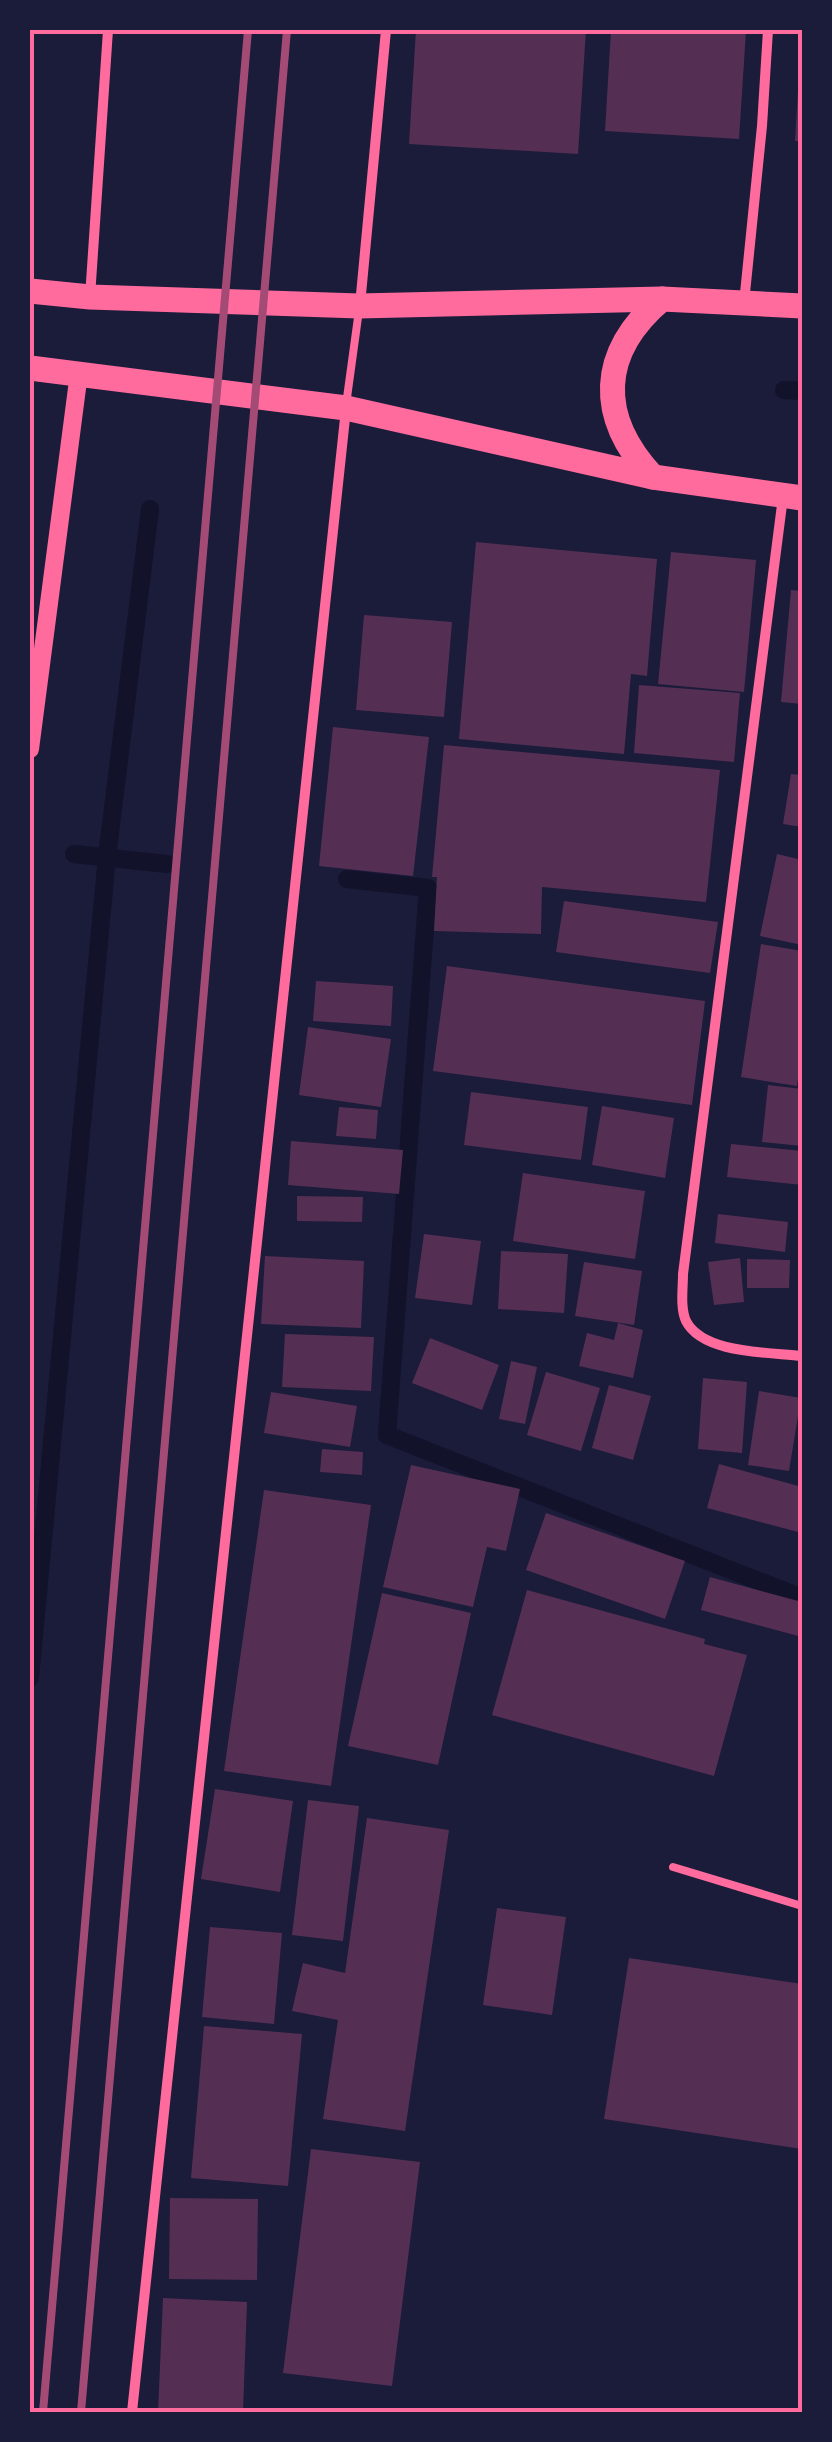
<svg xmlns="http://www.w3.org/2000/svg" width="832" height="2442" font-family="Poppins,sans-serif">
<rect width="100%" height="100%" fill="#1b1b3a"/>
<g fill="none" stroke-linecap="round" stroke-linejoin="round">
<g stroke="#12122b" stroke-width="18">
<polyline points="784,390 802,391"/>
<polyline points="74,854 167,864"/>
<polyline points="347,879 428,888 387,1435 802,1598"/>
<polyline points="30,1678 107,857 150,509"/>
</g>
</g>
<g fill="#542f53">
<polygon points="416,30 586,30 578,154 409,144"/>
<polygon points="611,30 746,31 739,139 605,131"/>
<polygon points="799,74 802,74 802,141 795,141"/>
<polygon points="476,542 657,559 647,676 631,674 624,754 459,739"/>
<polygon points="671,552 756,560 744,692 658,684"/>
<polygon points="791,590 802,591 802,704 781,702"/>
<polygon points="364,615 452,622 444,717 356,710"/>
<polygon points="639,685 740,693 734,762 634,753"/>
<polygon points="333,727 429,737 413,876 319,866"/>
<polygon points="444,745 720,770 706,902 542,887 541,934 434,931 437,877 432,877"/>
<polygon points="791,774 802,775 802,827 783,824"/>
<polygon points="777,854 802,860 802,945 760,936"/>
<polygon points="564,901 718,922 710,973 556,952"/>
<polygon points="761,944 802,951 802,1050 797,1086 741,1077"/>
<polygon points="447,966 705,1001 692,1105 433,1071"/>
<polygon points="316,981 393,986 391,1026 313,1021"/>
<polygon points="308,1027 391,1039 381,1107 299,1095"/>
<polygon points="768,1085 802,1089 802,1146 762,1142"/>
<polygon points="471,1092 588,1107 581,1160 464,1145"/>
<polygon points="602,1106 674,1118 665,1178 592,1165"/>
<polygon points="339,1107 378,1110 376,1139 336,1136"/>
<polygon points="291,1141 403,1150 399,1194 288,1185"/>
<polygon points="731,1144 802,1151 802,1185 727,1177"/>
<polygon points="523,1173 645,1191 635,1259 513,1241"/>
<polygon points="297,1196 363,1197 362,1222 297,1221"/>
<polygon points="718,1214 788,1222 785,1252 715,1243"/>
<polygon points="424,1234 481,1241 472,1305 415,1298"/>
<polygon points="501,1251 568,1254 564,1313 498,1309"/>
<polygon points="265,1256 364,1261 361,1328 261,1324"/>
<polygon points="740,1258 744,1302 714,1305 708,1262"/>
<polygon points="747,1259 790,1260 789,1288 747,1288"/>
<polygon points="584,1262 642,1271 634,1325 575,1316"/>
<polygon points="618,1323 643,1330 633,1378 579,1366 587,1333 614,1340"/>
<polygon points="285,1334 374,1337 371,1391 282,1387"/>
<polygon points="430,1338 499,1365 482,1410 412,1383"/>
<polygon points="511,1361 537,1367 525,1424 499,1419"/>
<polygon points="546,1372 600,1388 581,1451 527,1435"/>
<polygon points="703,1378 747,1382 742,1453 698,1449"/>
<polygon points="609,1385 651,1396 633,1460 592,1448"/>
<polygon points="759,1391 801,1398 789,1471 748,1465"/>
<polygon points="271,1392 357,1406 350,1447 264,1433"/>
<polygon points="322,1449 363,1452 362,1475 320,1472"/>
<polygon points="719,1464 802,1487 802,1533 707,1508"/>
<polygon points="411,1465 520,1489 506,1551 487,1547 473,1607 383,1587"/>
<polygon points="264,1490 371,1505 331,1786 224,1771"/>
<polygon points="546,1513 685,1561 665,1619 526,1570"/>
<polygon points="710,1577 802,1602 802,1637 701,1610"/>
<polygon points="527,1590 705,1639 704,1644 747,1655 714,1776 492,1715"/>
<polygon points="382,1593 471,1613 438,1765 348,1746"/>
<polygon points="215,1789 293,1801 280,1892 201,1879"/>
<polygon points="308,1800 359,1806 343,1941 292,1935"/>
<polygon points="367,1818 449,1830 405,2131 323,2119 338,2020 292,2011 303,1963 345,1973"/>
<polygon points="497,1908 566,1917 552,2015 483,2005"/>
<polygon points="210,1927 282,1933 274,2024 202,2017"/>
<polygon points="629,1958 802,1984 802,2149 604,2119"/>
<polygon points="204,2026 302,2034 288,2186 191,2178"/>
<polygon points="311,2149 420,2162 392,2386 283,2373"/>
<polygon points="170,2198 258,2199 257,2280 169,2279"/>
<polygon points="163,2298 247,2302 243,2412 158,2412"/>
</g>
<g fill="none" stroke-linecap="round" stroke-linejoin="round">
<g stroke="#ff6b9d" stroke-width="8">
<polyline points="346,405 359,310"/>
<polyline points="673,1867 802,1906"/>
</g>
<g stroke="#ff6b9d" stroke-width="10">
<polyline points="90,297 108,30"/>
<polyline points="744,303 762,126 768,30"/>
<polyline points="360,305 386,30"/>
<path d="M 783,497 L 683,1274 C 683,1288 680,1308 686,1321 C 703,1354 768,1352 802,1356"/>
<polyline points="132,2412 346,409"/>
</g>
<polyline stroke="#ff6b9d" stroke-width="18" points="30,749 79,373"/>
<g stroke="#ff6b9d" stroke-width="25">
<polyline points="30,291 90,297 359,306 662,299 802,306"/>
<polyline points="30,368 346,408 653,477 802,498"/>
<path d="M 653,477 C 597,417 598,353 662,299"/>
</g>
<g stroke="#a44b75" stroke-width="8">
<polyline points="43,2412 248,30"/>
<polyline points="81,2412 287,30"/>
</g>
</g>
<rect width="832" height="2442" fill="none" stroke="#1b1b3a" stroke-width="65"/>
<rect x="32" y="32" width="768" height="2378" fill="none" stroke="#ff6b9d" stroke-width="4"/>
</svg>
